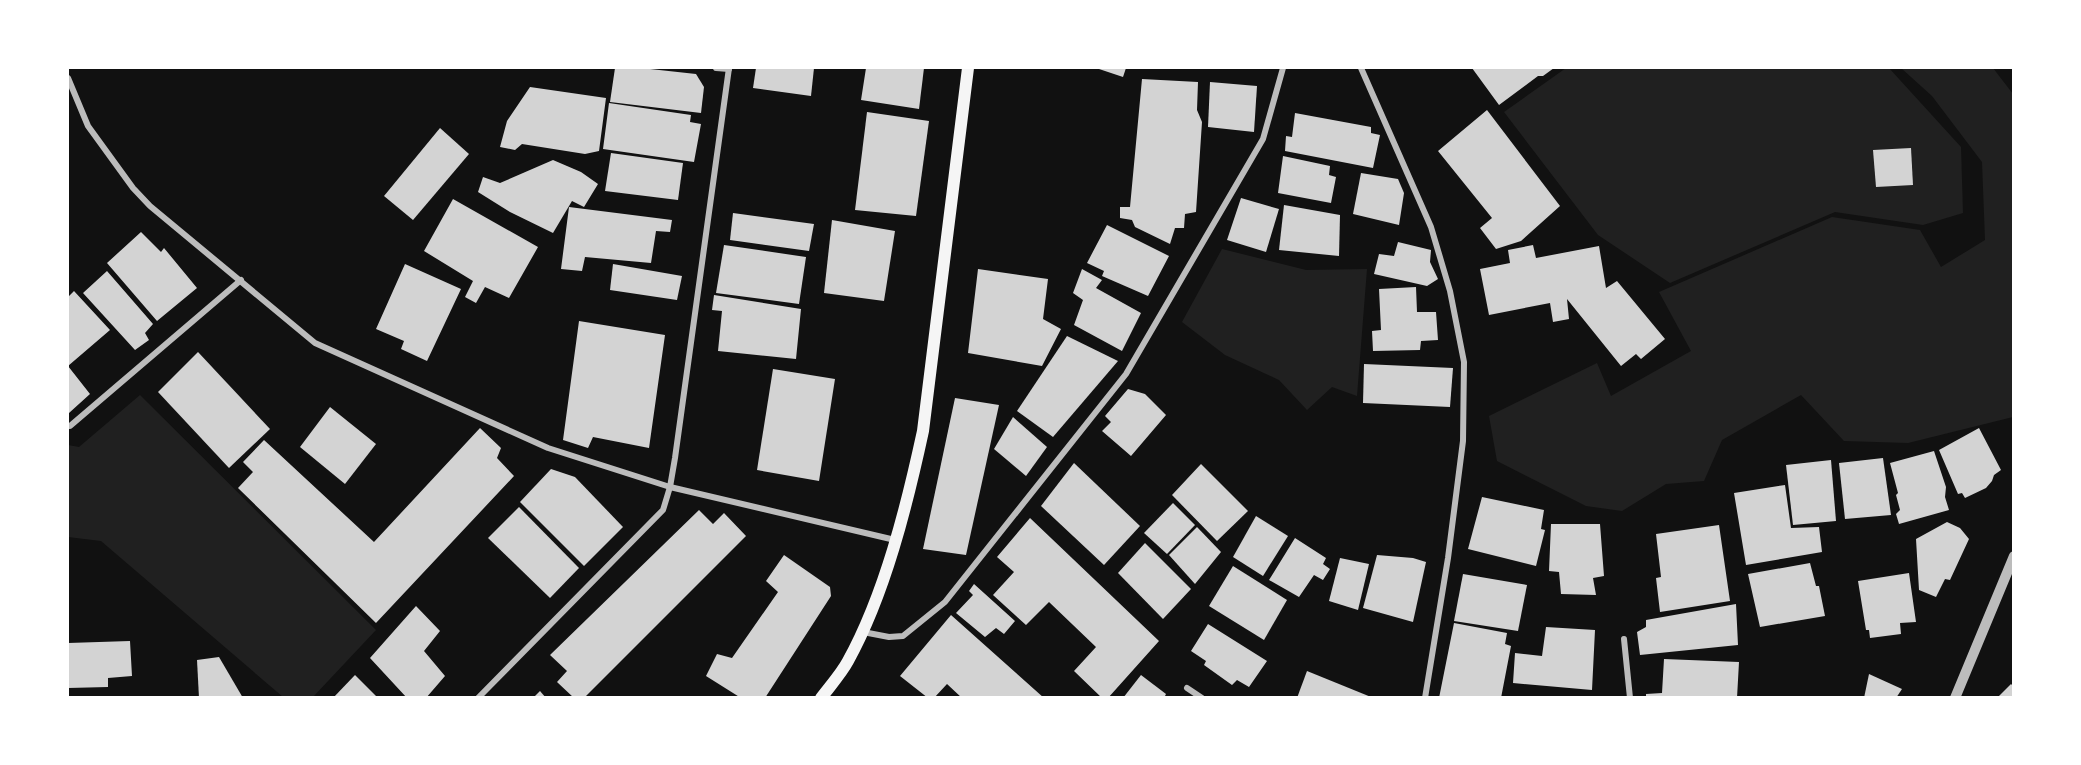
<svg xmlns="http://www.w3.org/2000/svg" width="2081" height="765" font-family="'Exo 2',sans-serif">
<rect width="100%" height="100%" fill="#111"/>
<g fill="#202020">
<polygon points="1566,68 1889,68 1961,147 1963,213 1923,225 1835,212 1670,283 1598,235 1504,112"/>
<polygon points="1901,68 1993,68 2013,94 2013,417 1908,443 1844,441 1801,395 1722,440 1704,481 1666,484 1622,511 1586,506 1497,461 1489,416 1597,363 1611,396 1691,351 1659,292 1832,217 1920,230 1941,267 1985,240 1982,162 1932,96"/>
<polygon points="1222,249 1306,270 1367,269 1357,396 1332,387 1307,410 1279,380 1225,355 1182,322"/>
<polygon points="140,395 376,630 313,697 283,697 101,541 68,537 68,445 79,447"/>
</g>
<g fill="#d3d3d3">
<polygon points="615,68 641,68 696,74 704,87 701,113 610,102"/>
<polygon points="756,68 814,68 811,96 753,88"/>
<polygon points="866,68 924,68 919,109 861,100"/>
<polygon points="1096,68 1126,68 1123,77"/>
<polygon points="1472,68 1554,68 1543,76 1538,76 1499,105"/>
<polygon points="1142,79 1198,82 1197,110 1202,122 1196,212 1185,214 1184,228 1175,228 1170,244 1135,227 1132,220 1120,218 1120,207 1130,207"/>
<polygon points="1210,82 1257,86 1254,132 1208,127"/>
<polygon points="530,87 606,98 599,151 585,154 522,144 515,150 500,147 507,121"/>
<polygon points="609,103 691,115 690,122 701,124 694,162 603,149"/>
<polygon points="1487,110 1560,206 1521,241 1496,249 1480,228 1492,218 1438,151"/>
<polygon points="867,112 929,121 916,216 855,210"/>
<polygon points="1295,113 1371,127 1371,133 1380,135 1373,168 1285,151 1286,136 1292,137"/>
<polygon points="440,128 469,154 413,220 384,196"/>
<polygon points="1911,148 1913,185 1876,187 1873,150"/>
<polygon points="611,153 683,163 678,200 605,191"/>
<polygon points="1283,156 1330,166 1329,175 1336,177 1331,203 1278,193"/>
<polygon points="553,160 581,172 598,184 584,207 572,201 553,233 510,212 478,192 483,177 500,183"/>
<polygon points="1361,173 1398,179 1404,193 1399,225 1353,214"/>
<polygon points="1241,198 1279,209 1266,252 1227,240"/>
<polygon points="453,199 538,247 509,298 485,287 476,303 465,297 473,281 424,251"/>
<polygon points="1284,205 1340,215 1339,256 1279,250"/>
<polygon points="569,207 672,220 670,232 656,231 651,263 585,257 582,271 561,269"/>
<polygon points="733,213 814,224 809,251 730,240"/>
<polygon points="832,220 895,231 884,301 824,293"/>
<polygon points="1107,225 1169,256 1148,296 1102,276 1104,271 1087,263"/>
<polygon points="141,232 161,252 164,248 197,288 157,321 107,263"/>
<polygon points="1398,242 1431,250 1430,262 1438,279 1427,286 1374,274 1379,254 1394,256"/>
<polygon points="724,245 806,257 799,304 716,293"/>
<polygon points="1533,245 1536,258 1599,246 1606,288 1617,281 1665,339 1641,359 1636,354 1621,366 1567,299 1569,319 1553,322 1550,303 1489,315 1480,269 1510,263 1508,250"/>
<polygon points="405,264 461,289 427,361 401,349 404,341 376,329"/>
<polygon points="613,264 682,276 677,300 610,290"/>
<polygon points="978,269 1048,279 1043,319 1061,329 1042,366 968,353"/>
<polygon points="1082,269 1102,280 1096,288 1141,313 1122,351 1074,325 1083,300 1073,293"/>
<polygon points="107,271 153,324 145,333 149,340 135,350 83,293"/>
<polygon points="1416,287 1417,312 1436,312 1438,340 1421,341 1420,350 1373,351 1372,331 1381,330 1379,289"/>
<polygon points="74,291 110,330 68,366 90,394 69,413 68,411 68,297"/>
<polygon points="714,295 801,309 796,359 718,351 722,311 712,310"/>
<polygon points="579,321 665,335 649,448 593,437 588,448 563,440"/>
<polygon points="1067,336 1118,361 1053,437 1017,411"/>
<polygon points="198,352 270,429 229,468 158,392"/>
<polygon points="1364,364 1453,368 1450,407 1363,403"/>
<polygon points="773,369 835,379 819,481 757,470"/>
<polygon points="1128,389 1145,394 1166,415 1131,456 1102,431 1111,422 1105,416"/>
<polygon points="955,398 999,405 966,555 923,549"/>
<polygon points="330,407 376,444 345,484 300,447"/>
<polygon points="1013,417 1047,447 1026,476 994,449"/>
<polygon points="480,428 501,448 497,458 514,476 376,623 238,488 253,472 243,462 264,440 374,542"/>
<polygon points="1979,428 2001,470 1994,475 1992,481 1986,488 1965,498 1962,493 1958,494 1939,450"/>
<polygon points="1934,451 1946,487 1945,497 1949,510 1899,524 1896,514 1900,510 1896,495 1898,493 1890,463"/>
<polygon points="1883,458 1891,515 1845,519 1839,463"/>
<polygon points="1831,460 1836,521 1793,525 1786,465"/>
<polygon points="1074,463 1140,526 1104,565 1041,506"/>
<polygon points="1201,464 1248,511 1217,541 1172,495"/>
<polygon points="551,469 575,477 623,527 584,566 520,502"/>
<polygon points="1785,485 1791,528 1819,527 1822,552 1746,565 1734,493"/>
<polygon points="1482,497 1544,510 1541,529 1545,530 1536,566 1468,549"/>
<polygon points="1173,503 1195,525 1167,554 1144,533"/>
<polygon points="519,507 579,568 550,598 488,538"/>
<polygon points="699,510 713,524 724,513 746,536 584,698 574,698 557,682 567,671 550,655"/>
<polygon points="1256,516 1288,536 1263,576 1233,557"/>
<polygon points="1030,518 1159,641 1108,698 1102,698 1074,671 1096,647 1049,602 1026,625 993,595 1014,572 997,557"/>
<polygon points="1947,522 1960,528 1969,539 1950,580 1945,579 1936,597 1919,590 1916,539"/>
<polygon points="1551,524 1600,524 1604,576 1593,578 1596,595 1561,594 1559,572 1549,571"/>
<polygon points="1719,525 1730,601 1660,612 1656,578 1661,577 1656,534"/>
<polygon points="1197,527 1221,552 1195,584 1169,555"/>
<polygon points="1295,538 1326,558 1323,564 1330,569 1323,580 1314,575 1299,597 1269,580"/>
<polygon points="1145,543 1191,589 1163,619 1118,573"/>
<polygon points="784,555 830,587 831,596 765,698 741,698 706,676 717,654 732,658 778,592 766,581"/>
<polygon points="1377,555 1413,558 1426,562 1413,622 1363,608"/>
<polygon points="1340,558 1369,564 1358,610 1329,601"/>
<polygon points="1810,563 1816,586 1819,586 1825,616 1760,627 1748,574"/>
<polygon points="1233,566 1287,600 1264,640 1209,606"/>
<polygon points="1909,573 1916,622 1900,623 1901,634 1870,638 1869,630 1866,630 1858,581"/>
<polygon points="1463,574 1527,585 1518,631 1454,621"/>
<polygon points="974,584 1015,621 1004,634 996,628 985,637 956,613 973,595 969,591"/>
<polygon points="1736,604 1738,645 1640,655 1637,632 1646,627 1646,620"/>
<polygon points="416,606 440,631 424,651 445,676 426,698 407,698 370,658"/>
<polygon points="951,615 1044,698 962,698 947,684 934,698 928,698 900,676"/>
<polygon points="1454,623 1507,633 1505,644 1511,646 1501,698 1439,698"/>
<polygon points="1208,624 1267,661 1249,687 1237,680 1232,685 1204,665 1206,661 1191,651"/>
<polygon points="1546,627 1595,630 1592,690 1513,683 1515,653 1542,656"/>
<polygon points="130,641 132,676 108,678 108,687 68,688 68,643"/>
<polygon points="219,657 243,698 199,698 197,660"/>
<polygon points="1664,659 1739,662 1737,698 1646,698 1646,694 1662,693"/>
<polygon points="1307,671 1371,697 1370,698 1297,698"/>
<polygon points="1869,674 1902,689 1896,698 1864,698"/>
<polygon points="355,675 378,698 333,698"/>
<polygon points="1141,675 1166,694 1164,698 1123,698"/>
<polygon points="2011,684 2014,687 2014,698 1997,698"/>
<polygon points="540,691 546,698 533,698"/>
</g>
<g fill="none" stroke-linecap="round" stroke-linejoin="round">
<g stroke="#bcbcbc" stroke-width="6">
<polyline points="716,68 729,69"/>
<polyline points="1361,68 1431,227 1450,291 1464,362 1463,441 1448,558 1425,698"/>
<polyline points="68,78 88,126 133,188 150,206 315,343 548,448 670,487 895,540"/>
<polyline points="68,426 70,426 241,280"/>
<polyline points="863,632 889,637 903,636 945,602 1126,374 1263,139 1283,68"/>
<polyline points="1624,639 1630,698"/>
<polyline points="1187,688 1202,698"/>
<polyline points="478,698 663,510 670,487 675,458 729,68"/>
</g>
<polyline stroke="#bcbcbc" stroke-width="10" points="1955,698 2014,556"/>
<path stroke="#f5f5f5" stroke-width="12" d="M 821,698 C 830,686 841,674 848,661 C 885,594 907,505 923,431 L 968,68"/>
</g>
<rect width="2081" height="765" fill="none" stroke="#ffffff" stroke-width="138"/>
</svg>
